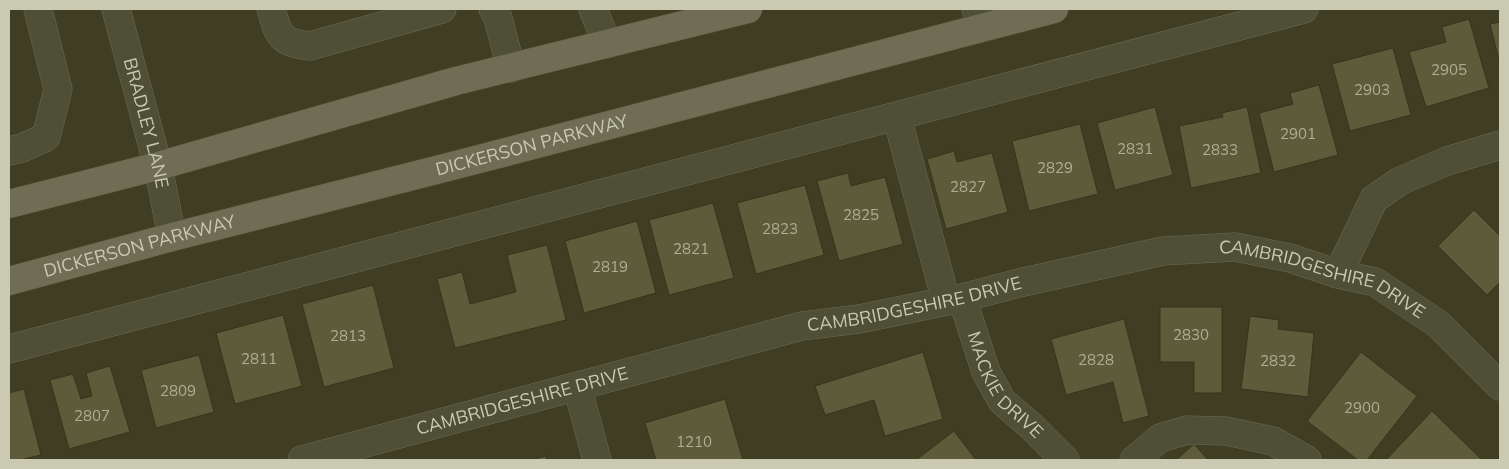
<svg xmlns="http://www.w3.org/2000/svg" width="1509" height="469" font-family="Mulish,sans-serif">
<rect width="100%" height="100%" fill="#3f3d22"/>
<g fill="#5d5b3a" stroke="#36351d">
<polygon points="1469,19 1489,88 1426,107 1409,52 1446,42 1442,27"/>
<polygon points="1500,22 1500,64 1490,24"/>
<polygon points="1393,48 1411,115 1350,131 1332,64"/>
<polygon points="1319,85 1338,155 1274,172 1259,113 1293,104 1290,93"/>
<polygon points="1155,107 1173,175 1115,190 1097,123"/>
<polygon points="1247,107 1261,173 1191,188 1179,126 1223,117 1222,113"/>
<polygon points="1080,124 1098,194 1029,211 1012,141"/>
<polygon points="954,151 957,162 992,153 1008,212 946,229 927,159"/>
<polygon points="848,173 851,186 885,177 903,244 839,261 817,181"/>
<polygon points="805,185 824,255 756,274 737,203"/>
<polygon points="713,203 734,278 669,295 649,220"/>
<polygon points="1474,210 1500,236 1500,282 1487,295 1438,246"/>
<polygon points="637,221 656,293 584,313 565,241"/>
<polygon points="547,245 566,320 455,348 437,279 462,272 470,304 516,292 507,255"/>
<polygon points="373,285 394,368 324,387 302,304"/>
<polygon points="1160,307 1222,307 1222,393 1194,393 1194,362 1160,362"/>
<polygon points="283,315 302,386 235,404 216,333"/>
<polygon points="1250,316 1279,320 1278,329 1314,333 1308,397 1241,389"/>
<polygon points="1124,319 1149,416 1123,423 1113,382 1066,395 1051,339"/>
<polygon points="923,352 943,419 885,436 874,400 825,415 815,386"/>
<polygon points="1361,352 1417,396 1367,460 1358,460 1307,421"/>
<polygon points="199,355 214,412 156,428 141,370"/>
<polygon points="110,366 130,432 69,449 50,380 73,374 81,399 92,396 86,373"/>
<polygon points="24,389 41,455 20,460 9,460 9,393"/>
<polygon points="725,399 743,460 656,460 645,423"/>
<polygon points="1432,411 1481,459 1479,460 1386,460"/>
<polygon points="954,431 976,460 916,460"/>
<polygon points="1194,444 1208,460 1176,460"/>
<polygon points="546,456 547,460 530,460"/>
</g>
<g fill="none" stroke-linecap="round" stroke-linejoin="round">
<g stroke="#6d6c54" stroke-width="29">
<g id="minor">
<path id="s1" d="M 116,9 L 158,166 L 172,237"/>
<path d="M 271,9 C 279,36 279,42 310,46 L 442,9"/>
<polyline points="493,9 498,18 511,68"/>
<polyline points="593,9 607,44"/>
<polyline points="976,9 981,28"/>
<polyline points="897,117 946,301"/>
<polyline points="9,151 22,148 46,137 58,89 38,9"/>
<polyline points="1338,274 1374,199 1400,181 1447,161 1500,145"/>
<path id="s2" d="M 962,298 L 986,372 L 1002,401 L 1031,426 L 1065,460"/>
<polyline points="9,349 1304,9"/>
<polyline points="577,386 597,460"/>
<path id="s3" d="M 302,460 L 802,326 L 859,319 L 962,298 L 1019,283 L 1163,251 L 1235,247 L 1290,258 L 1338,274 L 1375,282 L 1438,324 L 1500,386"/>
<polyline points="1134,460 1160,438 1187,430 1226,431 1273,441 1307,460"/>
</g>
</g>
<g stroke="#5b5a42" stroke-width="29">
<g id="major">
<polyline points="9,204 158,166 456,81 748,9"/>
<path id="s4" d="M 9,281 L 172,237 L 456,165 L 1054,9"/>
</g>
</g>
<use href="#minor" stroke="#4f4e36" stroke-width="28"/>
<use href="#major" stroke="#6f6e54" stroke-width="28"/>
</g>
<g text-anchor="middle" stroke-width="4.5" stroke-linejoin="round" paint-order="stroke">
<g font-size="15" fill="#afae94">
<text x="1449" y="75">2905</text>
<text x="1372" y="95">2903</text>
<text x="1298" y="139">2901</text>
<text x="1135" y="154">2831</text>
<text x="1220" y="155">2833</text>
<text x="1055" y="173">2829</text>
<text x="968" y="192">2827</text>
<text x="861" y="220">2825</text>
<text x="780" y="234">2823</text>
<text x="691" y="254">2821</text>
<text x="610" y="272">2819</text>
<text x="1191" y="340">2830</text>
<text x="348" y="341">2813</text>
<text x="259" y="364">2811</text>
<text x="1096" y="365">2828</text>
<text x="1278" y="366">2832</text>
<text x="178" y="396">2809</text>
<text x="1362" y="413">2900</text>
<text x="92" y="421">2807</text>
<text x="694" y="447">1210</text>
</g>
<g font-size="18" fill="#cacab2" stroke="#34331b">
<text dy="6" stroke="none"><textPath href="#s1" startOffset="118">BRADLEY LANE</textPath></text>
<text dy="6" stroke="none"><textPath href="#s4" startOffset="540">DICKERSON PARKWAY</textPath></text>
<text dy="6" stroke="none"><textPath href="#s4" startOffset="135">DICKERSON PARKWAY</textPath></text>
<text dy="6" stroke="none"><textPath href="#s3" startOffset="1052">CAMBRIDGESHIRE DRIVE</textPath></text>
<text dy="6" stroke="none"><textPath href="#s3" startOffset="632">CAMBRIDGESHIRE DRIVE</textPath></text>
<text dy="6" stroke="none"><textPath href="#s2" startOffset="99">MACKIE DRIVE</textPath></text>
<text dy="6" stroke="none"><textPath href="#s3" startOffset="228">CAMBRIDGESHIRE DRIVE</textPath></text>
</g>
</g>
<rect width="1509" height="469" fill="none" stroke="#cacab2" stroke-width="20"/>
</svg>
